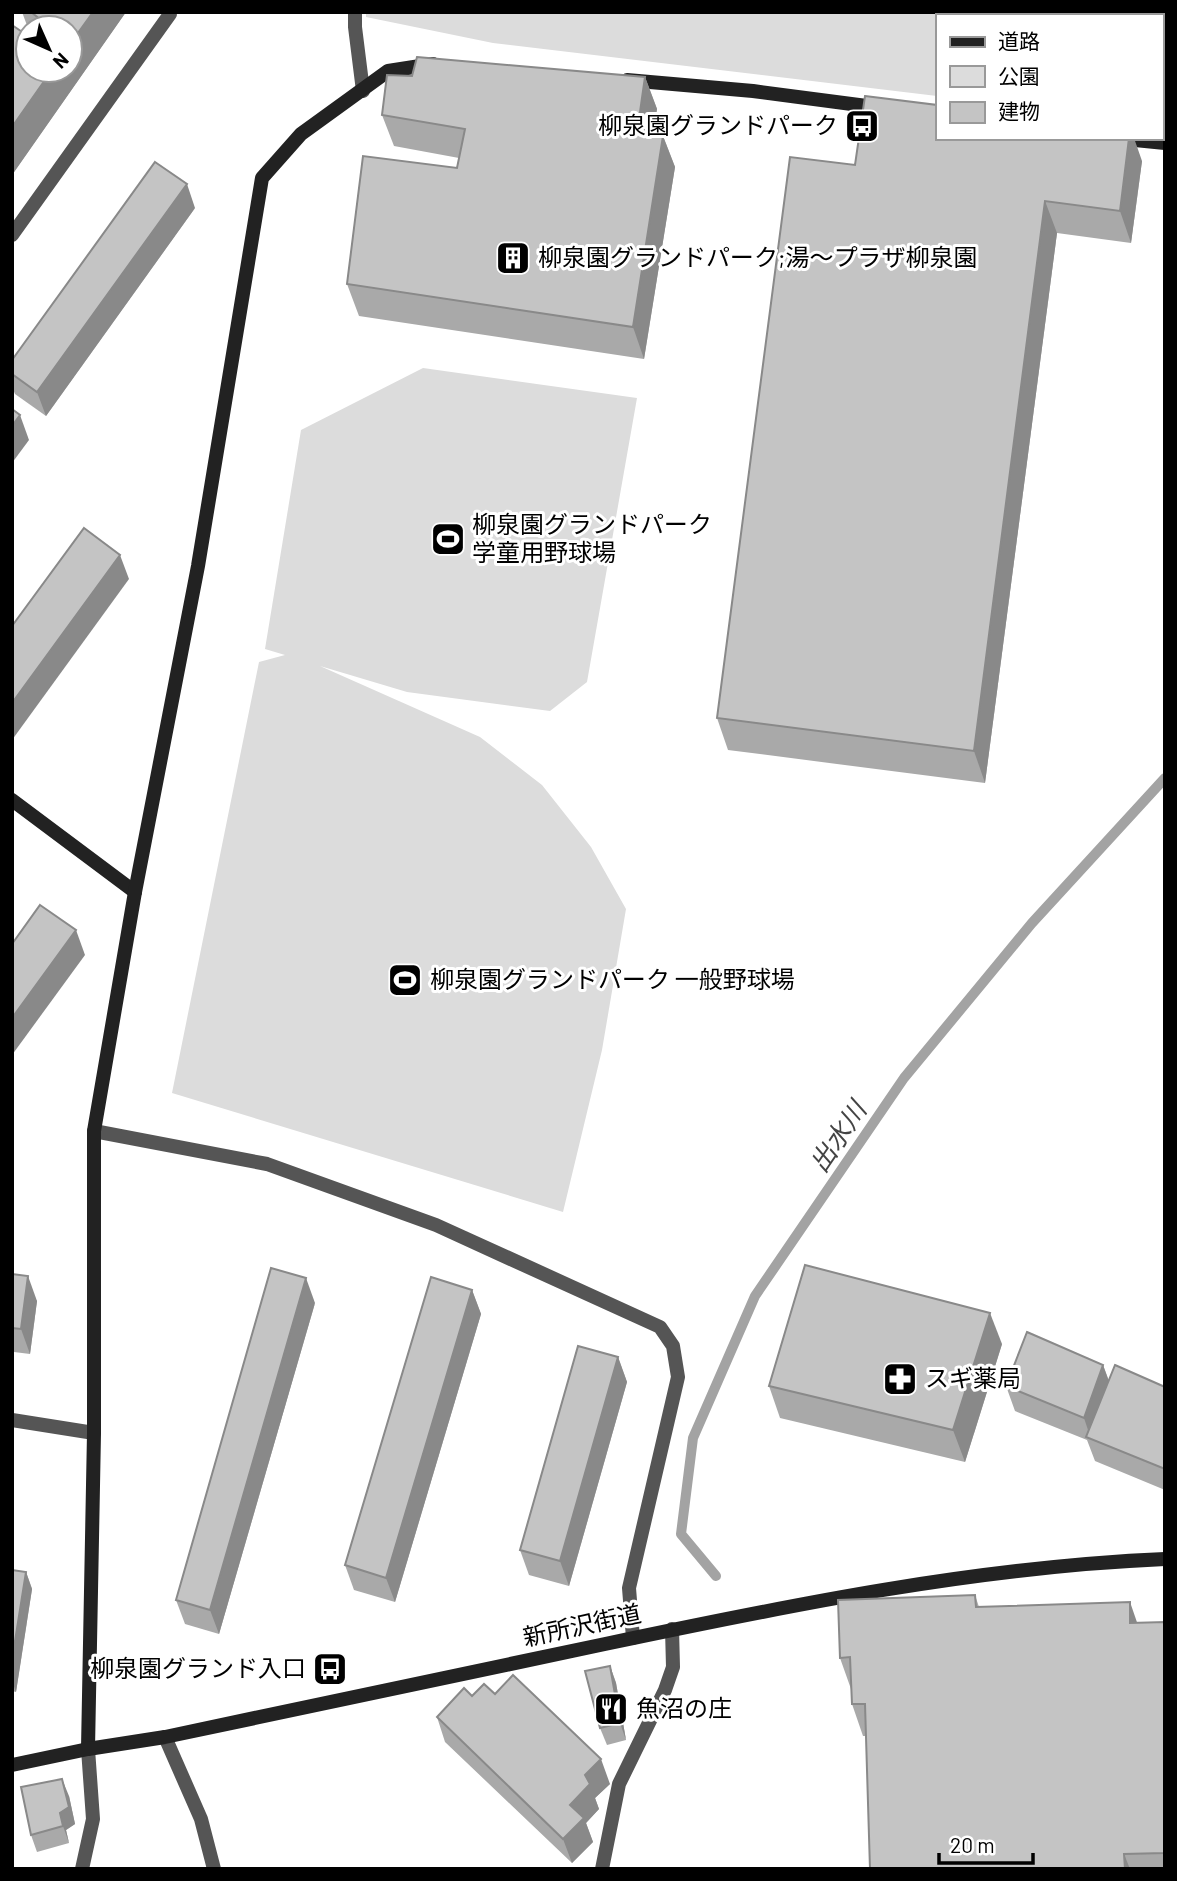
<svg xmlns="http://www.w3.org/2000/svg" width="1177" height="1881" font-family="Barlow,'Noto Sans JP',sans-serif">
<rect width="100%" height="100%" fill="#fff"/>
<g fill="#dcdcdc">
<polygon points="366,12 1144,12 1143,16 937,16 937,96 493,43 366,17"/>
<polygon points="423,368 637,398 587,682 550,711 407,692 320,666 480,737 542,785 591,847 626,909 602,1050 563,1212 172,1093 259,662 285,655 265,649 301,430"/>
</g>
<g fill="none" stroke-linecap="round" stroke-linejoin="round">
<polyline stroke="#a3a3a3" stroke-width="10" points="716,1576 681,1534 693,1438 755,1296 904,1078 1032,923 1165,778"/>
<g stroke="#555" stroke-width="14">
<polyline points="12,235 170,14 168,12"/>
<polyline points="94,1131 267,1164 436,1225 660,1327 673,1346 678,1377 629,1588 633,1638"/>
</g>
<g stroke="#555" stroke-width="14">
<polyline points="355,12 355,27 363,91"/>
<polyline points="1086,12 1086,16"/>
<polyline points="12,1420 94,1433"/>
<polyline points="165,1737 201,1819 214,1869"/>
<polyline points="82,1869 93,1819 88,1749"/>
<polyline points="602,1869 619,1784 665,1690 673,1667 672,1629"/>
</g>
<g stroke="#222" stroke-width="14">
<polyline points="627,80 753,91 882,108"/>
<polyline points="1115,138 1165,143"/>
<polyline points="12,800 135,892"/>
<polyline points="88,1749 94,1433 94,1131 135,892 198,566 262,178 301,134 388,71 433,64"/>
<path d="M 12,1765 L 88,1749 L 165,1737 C 312,1706 459,1675 605,1644 C 790,1605 976,1567 1165,1559"/>
</g>
</g>
<g fill="#a9a9a9">
<polygon points="22,12 126,12 12,175 28,70 70,28 28,28"/>
<polygon points="412,76 645,77 657,109 653,135 663,136 675,167 644,359 359,316 347,284 457,168 459,158 394,146 382,115"/>
<polygon points="1142,161 1131,243 1057,233 985,783 728,750 717,718 855,165"/>
<polygon points="195,208 46,416 15,394 12,387 12,360"/>
<polygon points="12,1274 37,1301 30,1354 14,1352 12,1364"/>
<polygon points="472,1290 481,1314 395,1602 354,1590 345,1565"/>
<polygon points="315,1303 219,1634 185,1624 176,1600"/>
<polygon points="1002,1344 965,1462 780,1418 769,1386"/>
<polygon points="618,1357 627,1382 569,1586 529,1575 520,1550"/>
<polygon points="1103,1365 1109,1381 1165,1387 1165,1490 1095,1461 1087,1440 1015,1411 1006,1386"/>
<polygon points="12,1570 26,1572 32,1589 16,1692 12,1691"/>
<polygon points="975,1595 979,1607 1137,1623 1165,1622 1165,1869 870,1869 866,1736 863,1736 852,1704 851,1689 840,1658"/>
<polygon points="610,1666 616,1683 626,1740 607,1745 600,1728"/>
<polygon points="495,1694 610,1784 595,1798 599,1809 586,1823 593,1842 572,1863 445,1742 437,1717 472,1696"/>
<polygon points="69,1796 75,1824 66,1830 69,1843 37,1852 31,1835"/>
</g>
<g fill="#898989">
<polygon points="93,12 126,12 12,175 12,127 52,70 70,70 70,44"/>
<polygon points="645,77 657,109 648,165 637,133"/>
<polygon points="663,136 675,167 644,359 633,327"/>
<polygon points="1129,138 1134,138 1142,161 1131,243 1120,211"/>
<polygon points="187,184 195,208 46,416 37,392"/>
<polygon points="1045,201 1057,233 985,783 974,751"/>
<polygon points="20,415 29,440 12,463 12,426"/>
<polygon points="120,555 129,579 12,740 12,703"/>
<polygon points="76,930 85,955 12,1055 12,1018"/>
<polygon points="28,1276 37,1301 30,1354 21,1329"/>
<polygon points="306,1278 315,1303 219,1634 210,1610"/>
<polygon points="472,1290 481,1314 395,1602 386,1578"/>
<polygon points="990,1313 1002,1344 965,1462 953,1430"/>
<polygon points="618,1357 627,1382 569,1586 560,1561"/>
<polygon points="1103,1365 1112,1390 1091,1439 1084,1418"/>
<polygon points="26,1572 32,1589 16,1692 12,1681 12,1660"/>
<polygon points="1130,1602 1141,1634 1130,1623"/>
<polygon points="610,1666 616,1683 626,1740 620,1723"/>
<polygon points="601,1759 610,1784 595,1798 599,1809 586,1823 593,1842 572,1863 563,1839 570,1805 585,1775"/>
<polygon points="62,1779 69,1796 75,1824 66,1830 69,1843 63,1826 60,1813"/>
<polygon points="1124,1854 1130,1869 1125,1869"/>
</g>
<g fill="#c4c4c4" stroke="#898989" stroke-width="2">
<polygon points="31,12 93,12 70,44 70,28 35,28 41,20"/>
<polygon points="12,25 28,36 28,70 52,70 12,127"/>
<polygon points="417,57 645,77 637,133 663,136 633,327 347,284 363,156 457,168 465,129 382,115 387,75 412,76"/>
<polygon points="865,96 937,105 937,138 1129,138 1120,211 1045,201 974,751 717,718 790,157 855,165"/>
<polygon points="155,162 187,184 37,392 12,374 12,360"/>
<polygon points="12,409 20,415 12,426"/>
<polygon points="84,528 120,555 12,703 12,626"/>
<polygon points="40,905 76,930 12,1018 12,944"/>
<polygon points="805,1265 990,1313 953,1430 769,1386"/>
<polygon points="271,1268 306,1278 210,1610 176,1600"/>
<polygon points="12,1274 28,1276 21,1329 12,1328"/>
<polygon points="431,1277 472,1290 386,1578 345,1565"/>
<polygon points="1027,1332 1103,1365 1084,1418 1006,1386"/>
<polygon points="578,1346 618,1357 560,1561 520,1550"/>
<polygon points="1115,1365 1165,1387 1165,1469 1086,1437"/>
<polygon points="12,1570 26,1572 12,1660"/>
<polygon points="975,1595 976,1607 1130,1602 1130,1623 1165,1622 1165,1853 1124,1854 1125,1869 870,1869 865,1704 852,1704 850,1657 840,1658 838,1600"/>
<polygon points="610,1666 620,1723 600,1728 585,1671"/>
<polygon points="513,1675 601,1759 585,1775 590,1784 570,1805 584,1818 563,1839 437,1717 464,1688 472,1696 484,1684 495,1694"/>
<polygon points="62,1779 69,1807 60,1813 63,1826 31,1835 21,1787"/>
</g>
<defs>
<g id="bus-square" transform="scale(1.75)"><rect x="-9" y="-9" width="18" height="18" rx="4" fill="#000" stroke="#fff"/><path d="M-5-6H5V4H4V6H2V4H-2V6H-4V4H-5ZM-3.5-4V0h7V-4ZM-3.5 1.2v1.5H-2V1.2ZM2 1.2v1.5H3.5V1.2Z" fill="#fff"/></g>
<g id="building-square" transform="scale(1.75)"><rect x="-9" y="-9" width="18" height="18" rx="4" fill="#000" stroke="#fff"/><path d="M-4-6H4V6H1V3H-1V6H-4ZM-2.5-4.3h1.7v1.8h-1.7ZM.8-4.3h1.7v1.8H.8ZM-2.5-1h1.7V.8h-1.7ZM.8-1h1.7V.8H.8Z" fill="#fff"/></g>
<g id="stadium-square" transform="scale(1.75)"><rect x="-9" y="-9" width="18" height="18" rx="4" fill="#000" stroke="#fff"/><path d="M0-5a6.5 5 0 1 0 0 10a6.5 5 0 1 0 0-10ZM-3.5-1.8h7v3.6h-7Z" fill="#fff"/></g>
<g id="pharmacy-square" transform="scale(1.75)"><rect x="-9" y="-9" width="18" height="18" rx="4" fill="#000" stroke="#fff"/><path d="M-2-6h4v4h4v4h-4v4h-4v-4h-4v-4h4Z" fill="#fff"/></g>
<g id="restaurant-square" transform="scale(1.75)"><rect x="-9" y="-9" width="18" height="18" rx="4" fill="#000" stroke="#fff"/><path d="M-5-6h1v4h1v-4h1v4h1v-4h1v5L-1.5 .5V6h-2V.5L-5-1ZM5-6V6H3V1.5H1.5Q1.5-4 5-6Z" fill="#fff"/></g>
</defs>
<g fill-rule="evenodd">
<use href="#bus-square" x="862" y="126"/>
<use href="#building-square" x="513" y="258"/>
<use href="#stadium-square" x="448" y="539"/>
<use href="#stadium-square" x="405" y="980"/>
<use href="#pharmacy-square" x="900" y="1379"/>
<use href="#bus-square" x="330" y="1669"/>
<use href="#restaurant-square" x="611" y="1709"/>
</g>
<g text-anchor="middle" stroke-width="6" stroke-linejoin="round" paint-order="stroke">
<g font-size="24" fill="#000" stroke="#fff" text-anchor="start">
<text x="838" y="134" text-anchor="end">柳泉園グランドパーク</text>
<text x="538" y="266">柳泉園グランドパーク;湯〜プラザ柳泉園</text>
<text x="472" y="533">柳泉園グランドパーク<tspan x="472" dy="28">学童用野球場</tspan></text>
<text x="430" y="988">柳泉園グランドパーク 一般野球場</text>
<text x="925" y="1387">スギ薬局</text>
<text x="306" y="1677" text-anchor="end">柳泉園グランド入口</text>
<text x="636" y="1717">魚沼の庄</text>
</g>
<g font-size="24" fill="#000" stroke="#fff">
<text transform="translate(582 1626) rotate(-12)" y="8">新所沢街道</text>
</g>
<g font-size="26" font-style="italic" fill="#444" stroke="#fff">
<text transform="translate(838 1137) rotate(-56)" y="9">出水川</text>
</g>
</g>
<rect width="1177" height="1881" fill="none" stroke="#000000" stroke-width="28"/>
<rect x="936" y="14" width="228" height="126" fill="#ffffff" stroke="#999999" stroke-width="2"/>
<rect x="950" y="37" width="35" height="10" fill="#222222" stroke="#999999" stroke-width="2"/>
<text x="998" y="49" font-size="21" fill="#000000">道路</text>
<rect x="950" y="66" width="35" height="21" fill="#dcdcdc" stroke="#999999" stroke-width="2"/>
<text x="998" y="84" font-size="21" fill="#000000">公園</text>
<rect x="950" y="102" width="35" height="21" fill="#c4c4c4" stroke="#999999" stroke-width="2"/>
<text x="998" y="119" font-size="21" fill="#000000">建物</text>
<g transform="translate(49 49) rotate(135)"><circle r="33" fill="#ffffff" stroke="#999999" stroke-width="2"/>
<path d="M0-5L12 26L0 18L-12 26Z" fill="#000000"/>
<text y="-10" font-size="19" font-weight="bold" text-anchor="middle" fill="#000000">N</text>
</g>
<path d="M939 1853v10h94v-10" fill="none" stroke="#000000" stroke-width="3.5"/>
<text x="950" y="1853" font-size="21" fill="#000000" stroke="#ffffff" stroke-width="5" paint-order="stroke">20 m</text>
</svg>
